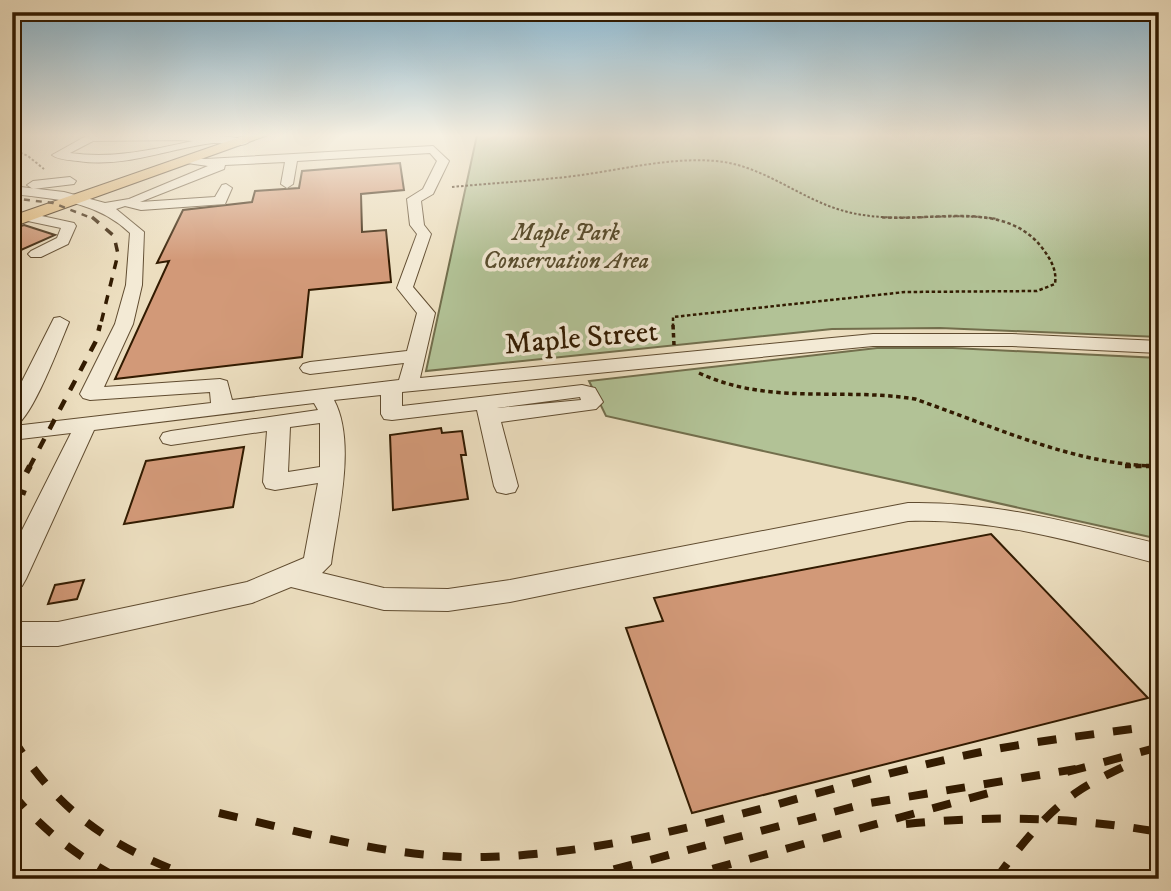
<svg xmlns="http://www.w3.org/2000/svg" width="1171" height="891" font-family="'IM FELL DW Pica',serif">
<rect width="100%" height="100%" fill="#ecdebf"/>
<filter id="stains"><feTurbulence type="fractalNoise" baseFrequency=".00286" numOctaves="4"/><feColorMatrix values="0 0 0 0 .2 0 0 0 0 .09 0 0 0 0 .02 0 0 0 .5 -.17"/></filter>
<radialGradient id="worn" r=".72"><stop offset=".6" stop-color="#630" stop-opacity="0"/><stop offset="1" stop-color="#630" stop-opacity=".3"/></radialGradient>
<g fill="#b2c296" stroke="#726e4c" stroke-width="2">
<polygon points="477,135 1159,135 1159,337 940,328 832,329 426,371"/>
<polygon points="877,348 953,348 1159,358 1159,539 606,416 589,381"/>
</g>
<g fill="#d29978" stroke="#321b01" stroke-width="2">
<polygon points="400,163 404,190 361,194 362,232 386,230 391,282 309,290 302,357 115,379 169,261 157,263 183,210 252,202 255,191 299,188 302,171"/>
<polygon points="24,225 55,235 12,254 12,229"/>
<polygon points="441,428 442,433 462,431 466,455 461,455 468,499 393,510 390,435"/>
<polygon points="244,447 233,507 124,524 146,461"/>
<polygon points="991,534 1148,698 692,813 626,628 663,621 654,598"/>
<polygon points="84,580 77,599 48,604 55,585"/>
</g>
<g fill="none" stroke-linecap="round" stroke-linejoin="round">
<g stroke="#604c30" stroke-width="2">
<g id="minor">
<path d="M 88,135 C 116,135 234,131 249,142 C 240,149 224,142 213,143 C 166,149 125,168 78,161 C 69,160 59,160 52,155 ZM 93,141 L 180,140 L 193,141 C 151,150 113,159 70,153 Z"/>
<path d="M 433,146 L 449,161 L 433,194 L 421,201 L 424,225 L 431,234 L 413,287 L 435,313 L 420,378 L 873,334 L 1012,334 L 1159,341 L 1159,353 L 1012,346 L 873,346 L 402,392 L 402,406 L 582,385 L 595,388 L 603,402 L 596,409 L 501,422 L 518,486 L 515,492 L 506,494 L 497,492 L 494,486 L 477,410 L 392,420 L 384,419 L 381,414 L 381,395 L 334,400 C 357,443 337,518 331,564 L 322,573 L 384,588 L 448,589 L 510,580 L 908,503 C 995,501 1075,524 1159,544 L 1159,564 C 1075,542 995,518 908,521 L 510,602 L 448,611 L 384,610 L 291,587 L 252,603 L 58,646 L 12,646 L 12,622 L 58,622 L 247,582 L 304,558 L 318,483 L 275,490 L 266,488 L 263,482 L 267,431 L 171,445 L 163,443 L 160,438 L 163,433 L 171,431 L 318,410 L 314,403 L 94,430 L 26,579 L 22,586 L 12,590 L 12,550 L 71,433 L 12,440 L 12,401 L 54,318 L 60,317 L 69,322 C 61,341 31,422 14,426 L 211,403 L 210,392 L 90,400 L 83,398 L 80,394 L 115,324 L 126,285 L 130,233 C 96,201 56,199 12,194 L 12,186 L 64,192 L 105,203 L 129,199 L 208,166 L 187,163 L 185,161 L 191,158 L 206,159 ZM 430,153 L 437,161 L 423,189 L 407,199 L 410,225 L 417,234 L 397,288 L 417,313 L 407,351 L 310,362 L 303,364 L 300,368 L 303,372 L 310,374 L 404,363 L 399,380 L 232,400 L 227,381 L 220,379 L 104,387 L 133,324 L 142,285 L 144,232 L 116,209 L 125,206 L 141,210 L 225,204 L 232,188 L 226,184 L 222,185 L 215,197 L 140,202 L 224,169 L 225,165 L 285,162 L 281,184 L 287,188 L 293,184 L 297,161 ZM 580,397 L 581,400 L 497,408 ZM 320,423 L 320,467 L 288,472 L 290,427 Z"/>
<polygon points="70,177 76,181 74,184 33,189 27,185 33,181"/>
<polygon points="28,213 74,223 76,226 68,244 41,257 31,257 28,254 31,251 57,238 61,228 23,220 23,214"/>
</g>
</g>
<g stroke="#321b01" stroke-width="2">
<polygon id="major" points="246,135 268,135 12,227 12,216"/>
</g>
<g stroke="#321b01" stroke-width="2" stroke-dasharray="2.5 2" stroke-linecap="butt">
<polyline points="12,149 28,156 44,169"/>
<path d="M 452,187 C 493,183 533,181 574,176 C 621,170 669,157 716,161 C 763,165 800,199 844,211 C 895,225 947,211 998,219"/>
</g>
<path stroke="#321b01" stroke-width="2.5" stroke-dasharray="3.5 2.5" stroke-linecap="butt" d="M 673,327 L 673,317 L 905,292 L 1037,291 L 1055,284 C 1057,270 1051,260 1043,249 C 1006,199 934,222 880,217"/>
<g stroke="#321b01" stroke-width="3.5" stroke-dasharray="4.5 3.5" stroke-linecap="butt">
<polyline points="673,325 674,345"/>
<path d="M 699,373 C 770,406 841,387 915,399 C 993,426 1077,466 1159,466"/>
</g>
<polyline stroke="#321b01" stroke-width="4.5" stroke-dasharray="6 4.5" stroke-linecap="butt" points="1125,466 1159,466"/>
<use href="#minor" fill="#f3ead5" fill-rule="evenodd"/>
<use href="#major" fill="#e6bf80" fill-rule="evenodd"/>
<polyline stroke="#321b01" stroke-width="2.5" stroke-dasharray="6 6" stroke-linecap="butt" points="12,198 53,203 94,219"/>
<polyline stroke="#321b01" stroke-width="3.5" stroke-dasharray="9 9" stroke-linecap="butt" points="92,217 114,236 118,254 100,327"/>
<polyline stroke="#321b01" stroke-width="4.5" stroke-dasharray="11 11" stroke-linecap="butt" points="29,468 96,341 100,325"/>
<g stroke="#321b01" stroke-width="6" stroke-dasharray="15 15" stroke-linecap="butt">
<polyline points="12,499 30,466"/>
<polyline points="12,523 24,490"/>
</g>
<g stroke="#321b01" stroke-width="8" stroke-dasharray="19 19" stroke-linecap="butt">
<path d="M 12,737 C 59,814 114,849 198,879"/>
<polyline points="1067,772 1159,747"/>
<path d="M 12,793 C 42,830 78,857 120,879"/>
<path d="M 219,813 C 306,833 394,859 485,857 C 655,853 815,786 981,752 C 1040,740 1100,734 1159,725"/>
<path d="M 906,824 C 991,815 1074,817 1159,832"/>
<polyline points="577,879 864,804 1076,769"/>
<polyline points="676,879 996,791"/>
<path d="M 996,879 C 1019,847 1044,815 1077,792 C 1096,779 1118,770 1139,759"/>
</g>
</g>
<linearGradient id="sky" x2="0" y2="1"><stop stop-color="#88b7d2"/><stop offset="0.52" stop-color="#f6f0e2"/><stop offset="1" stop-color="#f6f0e2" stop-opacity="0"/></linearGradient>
<rect width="1171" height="260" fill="url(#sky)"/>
<g text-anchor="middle" stroke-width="7" stroke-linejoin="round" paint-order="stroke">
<g font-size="24" font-style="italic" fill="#584d2e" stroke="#f3ead5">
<text x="566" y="240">Maple Park<tspan x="566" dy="28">Conservation Area</tspan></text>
</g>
<g font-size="30" fill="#321b01" stroke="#f3ead5">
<text transform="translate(581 337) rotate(-5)" y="10">Maple Street</text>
</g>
</g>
<rect width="1171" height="891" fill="none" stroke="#ecdebf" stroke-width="42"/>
<rect x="14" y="14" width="1143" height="863" fill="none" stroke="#321b01" stroke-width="3.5"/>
<rect x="21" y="21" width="1129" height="849" fill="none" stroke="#321b01" stroke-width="2"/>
<rect width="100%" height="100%" filter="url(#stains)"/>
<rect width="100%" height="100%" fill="url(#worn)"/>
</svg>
